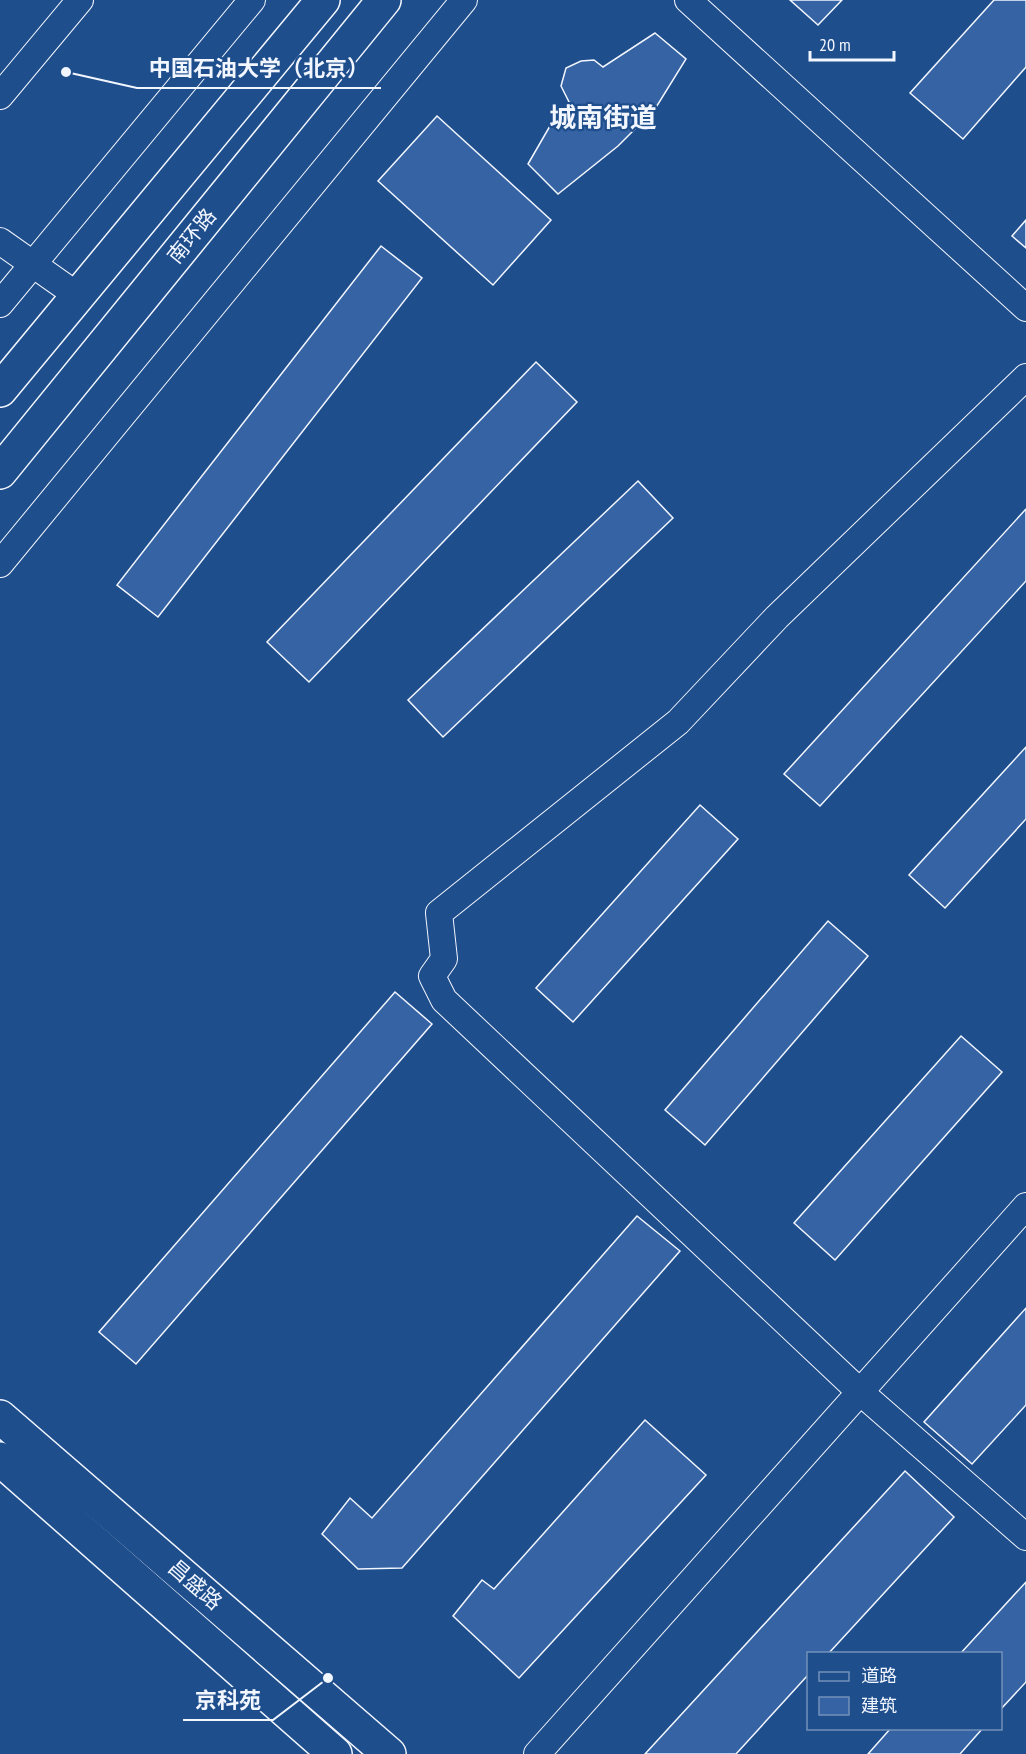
<svg xmlns="http://www.w3.org/2000/svg" width="1026" height="1754" font-family="'PT Sans Narrow','Noto Sans SC',sans-serif">
<rect width="100%" height="100%" fill="#1f4e8c"/>
<g fill="#3563a3" stroke="#f2f6ff" stroke-width="1.5">
<polygon points="790,0 842,0 818,25"/>
<polygon points="994,0 1026,0 1026,67 963,139 910,93"/>
<polygon points="655,33 686,59 655,109 618,146 558,194 528,164 554,119 569,102 561,86 566,68 581,61 594,60 603,67"/>
<polygon points="437,116 551,220 493,285 378,181"/>
<polygon points="1026,220 1026,248 1012,236"/>
<polygon points="381,246 422,278 158,617 117,585"/>
<polygon points="536,362 577,402 309,682 267,642"/>
<polygon points="638,481 673,518 443,737 408,700"/>
<polygon points="1026,509 1026,581 820,806 784,774"/>
<polygon points="1026,747 1026,819 945,908 909,875"/>
<polygon points="700,805 738,839 573,1022 536,988"/>
<polygon points="828,921 868,956 705,1145 665,1110"/>
<polygon points="395,992 432,1024 136,1364 99,1332"/>
<polygon points="961,1036 1002,1072 835,1260 794,1223"/>
<polygon points="637,1216 680,1251 402,1568 358,1569 322,1534 350,1498 372,1518"/>
<polygon points="1026,1308 1026,1405 972,1464 924,1422"/>
<polygon points="645,1420 706,1475 519,1678 453,1616 482,1580 494,1589"/>
<polygon points="905,1471 954,1517 828,1654 808,1654 808,1675 736,1754 645,1754"/>
<polygon points="1026,1582 1026,1682 1000,1710 1000,1654 960,1654"/>
<polygon points="891,1728 983,1728 960,1754 868,1754"/>
</g>
<g fill="none" stroke-linecap="round" stroke-linejoin="round">
<g stroke="#f2f6ff" stroke-width="28">
<g id="street">
<polyline points="688,0 1026,308"/>
<polyline points="0,96 80,0"/>
<polyline points="0,241 78,296"/>
<polyline points="0,304 252,0"/>
<polyline points="1026,377 777,617 678,722 439,913 444,959 432,976 444,1000 859,1391 1026,1537"/>
<polyline points="0,564 464,0"/>
<polyline points="537,1754 1026,1206"/>
</g>
</g>
<g stroke="#f2f6ff" stroke-width="36">
<g id="secondary">
<polyline points="0,1417 389,1754"/>
<polyline points="0,1459 335,1754"/>
</g>
</g>
<g stroke="#f2f6ff" stroke-width="36">
<g id="primary">
<polyline points="0,390 323,0"/>
<polyline points="0,472 384,0"/>
</g>
</g>
<use href="#street" stroke="#1f4e8c" stroke-width="26"/>
<use href="#secondary" stroke="#1f4e8c" stroke-width="33"/>
<use href="#primary" stroke="#1f4e8c" stroke-width="33"/>
</g>
<g text-anchor="middle" stroke-width="4.5" stroke-linejoin="round" paint-order="stroke">
<g font-size="21" fill="#f2f6ff" stroke="#1f4e8c">
<text transform="translate(192 236) rotate(-51)" y="7">南环路</text>
<text transform="translate(195 1585) rotate(41)" y="7">昌盛路</text>
</g>
<g font-size="27" font-weight="bold" fill="#f2f6ff" stroke="#1f4e8c">
<text x="603" y="127">城南街道</text>
</g>
</g>
<path fill="none" stroke="#f2f6ff" stroke-width="2" d="M66 72L137 88H381M328 1678L273 1720H183"/>
<g fill="#f2f6ff" stroke="#1f4e8c" stroke-width="2">
<circle cx="66" cy="72" r="6"/>
<circle cx="328" cy="1678" r="6"/>
</g>
<g font-size="22" text-anchor="middle" font-weight="bold" fill="#f2f6ff" stroke="#1f4e8c" stroke-width="4.5" stroke-linejoin="round" paint-order="stroke">
<text x="259" y="76">中国石油大学（北京）</text>
<text x="228" y="1708">京科苑</text>
</g>
<rect x="807" y="1652" width="195" height="78" fill="#1f4e8c" stroke="#7391ba" stroke-width="1.5"/>
<rect x="819" y="1672" width="30" height="9" fill="#1f4e8c" stroke="#7391ba" stroke-width="1.5"/>
<text x="861" y="1682" font-size="18" fill="#f2f6ff">道路</text>
<rect x="819" y="1697" width="30" height="18" fill="#3563a3" stroke="#7391ba" stroke-width="1.5"/>
<text x="861" y="1712" font-size="18" fill="#f2f6ff">建筑</text>
<path d="M810 51v9h84v-9" fill="none" stroke="#f2f6ff" stroke-width="3"/>
<text x="819" y="51" font-size="18" fill="#f2f6ff" stroke="#1f4e8c" stroke-width="4.5" paint-order="stroke">20 m</text>
</svg>
